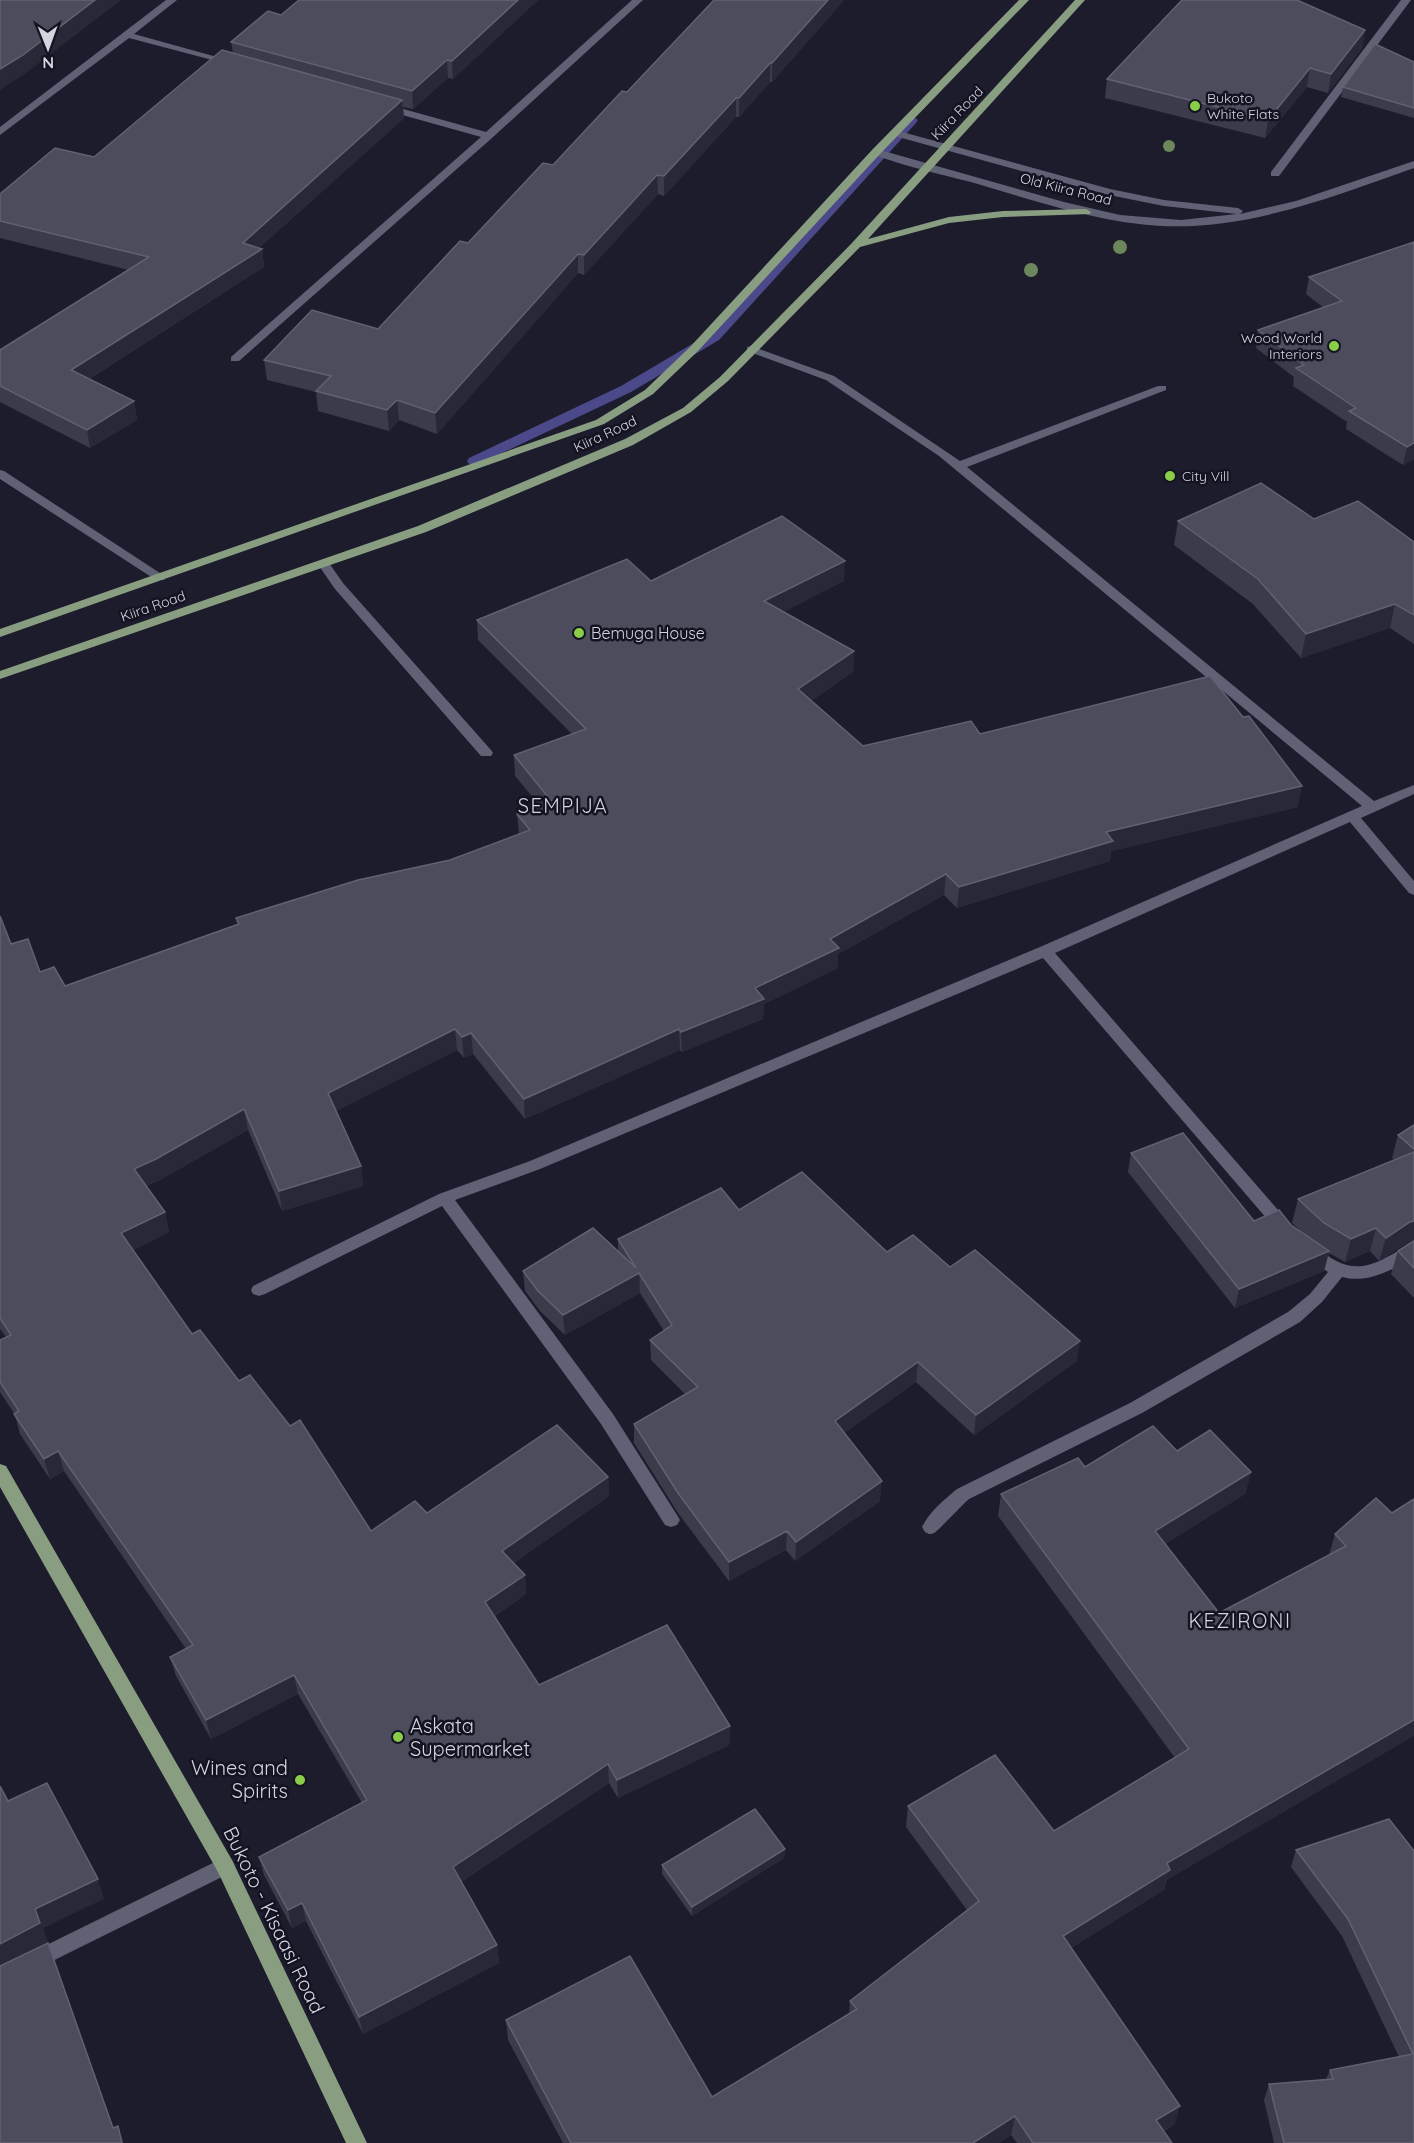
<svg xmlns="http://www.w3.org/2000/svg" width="1414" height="2143" font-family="Quicksand,sans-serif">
<rect width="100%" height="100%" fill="#1c1c2c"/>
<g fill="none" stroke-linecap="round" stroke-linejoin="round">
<polygon fill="#4c498a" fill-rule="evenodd" points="912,116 918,120 916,123 719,340 631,392 479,464 469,464 467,461 469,458 621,386 709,334 908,117"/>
<g fill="#606175" fill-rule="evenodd">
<polygon points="166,0 177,0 134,34 235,62 235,66 129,38 0,135 0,127"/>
<polygon points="632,0 643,0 492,138 239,361 231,361 231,357 481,137 381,109 381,105 389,105 486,132"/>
<polygon points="1401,0 1411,0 1279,176 1271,176 1271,172"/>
<path d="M 895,130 L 1110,189 L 1164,200 L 1238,208 L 1243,211 L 1240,214 L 1296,201 L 1414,161 L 1414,168 C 1327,199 1233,236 1139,224 C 1082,217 1026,198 971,182 C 952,177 882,161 871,152 L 880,150 L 1064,202 L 1120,215 L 1181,220 L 1237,214 L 1164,206 L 1109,195 L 891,135 L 890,133 Z"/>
<polygon points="751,346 834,376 960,461 1158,386 1166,386 1166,390 967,467 1374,801 1414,785 1414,794 1361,818 1414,881 1414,895 1409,893 1350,822 1055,953 1291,1225 1293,1229 1291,1233 1279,1233 1043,958 540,1169 455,1200 613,1414 677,1515 680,1520 677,1525 671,1527 665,1525 601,1424 442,1206 265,1294 259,1296 253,1294 251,1290 253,1286 439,1194 530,1161 1040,947 1362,806 939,456 826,380 747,351 747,347"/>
<polygon points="0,470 4,471 166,577 164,580 156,580 0,479"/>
<polygon points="323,559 327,560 343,583 491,750 493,753 491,756 481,756 335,589 317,563"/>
<path d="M 1414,1243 L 1414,1257 C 1392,1270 1368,1284 1342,1277 L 1322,1302 L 1300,1322 L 1142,1413 L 969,1499 C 963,1504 937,1532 934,1533 C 930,1535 929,1534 925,1532 L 922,1527 C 930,1511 944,1500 957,1489 L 1130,1403 L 1288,1312 L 1310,1294 L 1328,1272 L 1303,1255 L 1301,1251 L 1303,1247 L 1309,1245 L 1315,1247 C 1342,1267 1357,1274 1389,1256 C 1397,1252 1405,1246 1414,1243 Z"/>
<polygon points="225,1857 232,1860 235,1866 232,1872 0,1987 0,1968"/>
</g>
<g fill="#899e81" fill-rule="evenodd">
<polygon points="1019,0 1029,0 880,154 698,351 653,394 604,424 0,637 0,629 596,420 645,390 690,347 872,150"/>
<polygon points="1075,0 1085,0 868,239 949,217 1003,211 1086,209 1091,212 1090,214 1003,217 949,223 860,247 728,381 691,412 633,445 426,532 0,679 0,671 418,526 625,439 683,408 720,377 851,244"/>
<polygon points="0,1464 6,1466 232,1860 367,2143 346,2143 218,1872 0,1487"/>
</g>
</g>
<g fill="#6b875b">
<circle cx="1169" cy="146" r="6"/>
<circle cx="1120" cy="247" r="7"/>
<circle cx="1031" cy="270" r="7"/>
</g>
<g fill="#3b3b4c">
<polygon points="299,0 538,0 453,79 448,78 413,109 403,107 404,118 259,248 262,249 264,267 89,379 134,401 137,420 90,448 0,402 0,350 129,270 0,238 0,194 94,157 233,53 231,42 281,15"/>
<polygon points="714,0 844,0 772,82 770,82 739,117 736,117 664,196 658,194 584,275 578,273 437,434 399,420 389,431 318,411 316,392 267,380 264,360 378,329 553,165 627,92"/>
<polygon points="1365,30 1362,48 1328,93 1307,87 1265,138 1105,98 1107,79"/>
<polygon points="1414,62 1414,118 1341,97 1343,87"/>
<polygon points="1414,242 1414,459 1403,465 1346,429 1347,422 1293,386 1294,377 1256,348 1258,330 1324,308 1306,294 1309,277"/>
<polygon points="1314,519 1414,542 1414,644 1390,628 1301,658 1253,604 1174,545 1178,521"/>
<polygon points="651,581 844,581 783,612 854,651 853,672 811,701 863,746 980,734 1298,807 1111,851 1110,861 957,908 944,895 838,954 838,968 764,1004 763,1019 682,1052 680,1050 525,1119 473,1054 464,1058 457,1050 336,1111 361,1166 363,1186 282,1211 248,1130 160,1180 146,1186 165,1212 169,1232 133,1250 192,1334 239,1381 371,1531 427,1513 608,1477 609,1496 514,1563 525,1575 526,1594 495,1616 539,1685 730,1726 729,1745 618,1798 609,1783 461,1882 497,1945 499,1963 363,2034 306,1921 292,1928 264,1875 259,1857 362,1803 298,1694 211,1739 176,1676 170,1657 186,1649 64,1471 50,1479 20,1434 15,1415 0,1392 0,1340 6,1337 0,1329 0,916 11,944 40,972 65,986 237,924 236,918 450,860 519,834 517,814 540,806 515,776 514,755 572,734 478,640 477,620"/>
<polygon points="1414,1125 1414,1298 1391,1274 1398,1251 1412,1242 1404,1245 1379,1261 1370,1251 1345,1262 1329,1253 1324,1271 1235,1308 1128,1172 1131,1153 1254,1221 1291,1225 1306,1236 1292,1223 1298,1199 1394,1160 1392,1158 1398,1135"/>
<polygon points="739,1210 887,1252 950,1267 1077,1361 974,1435 916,1382 844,1433 880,1501 795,1561 786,1550 729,1581 678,1513 634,1443 634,1424 685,1394 651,1360 650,1340 664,1331 640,1293 565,1335 540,1311 525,1291 523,1271 618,1252 618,1239"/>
<polygon points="1177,1451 1251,1472 1245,1494 1165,1544 1219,1613 1329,1555 1335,1534 1376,1498 1167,1880 1164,1890 1071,1948 1175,2124 1164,2131 1172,2143 1017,2143 1011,2135 998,2143 563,2143 508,2040 506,2020 712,2097 849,2015 850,2001 967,1910 906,1827 908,1806 1054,1831 1175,1758 998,1516 1001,1494 1085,1467"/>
<polygon points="785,1849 784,1858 692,1916 662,1874 662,1865"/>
<polygon points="1296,1850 1414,1851 1414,2143 1274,2143 1264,2100 1269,2084 1326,2079 1330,2070 1399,2057 1342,1936 1291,1867"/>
</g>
<g fill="#282839">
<polygon points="95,0 121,0 26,73 0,90 0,69"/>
<polygon points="518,0 538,0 453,79 452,61"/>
<polygon points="828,0 844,0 772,82 772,63"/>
<polygon points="1365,30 1362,48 1328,93 1331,74"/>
<polygon points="447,60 448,78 413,109 412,91"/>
<polygon points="770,63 770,82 739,117 739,98"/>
<polygon points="1310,68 1307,87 1265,138 1268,120"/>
<polygon points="736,98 736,117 664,196 664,176"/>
<polygon points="402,100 404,118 248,258 262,249 264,267 74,388 71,370 243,243"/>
<polygon points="657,175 658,194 584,275 584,255"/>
<polygon points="578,254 578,273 437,434 435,413"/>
<polygon points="397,400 399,420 389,431 387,410"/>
<polygon points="134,401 137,420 90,448 87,430"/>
<polygon points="1414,443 1414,459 1403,465 1407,447"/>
<polygon points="845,561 844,581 764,622 764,601"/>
<polygon points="1395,604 1390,628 1301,658 1306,634"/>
<polygon points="854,651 853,672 798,710 798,689"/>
<polygon points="1302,786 1298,807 1111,851 1110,861 957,908 959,887 1106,832"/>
<polygon points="946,874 944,895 838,954 838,968 764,1004 763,1019 682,1052 681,1032 755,988 830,939"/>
<polygon points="455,1029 457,1050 331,1114 328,1093"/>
<polygon points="679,1029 680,1050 525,1119 524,1099"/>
<polygon points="471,1033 473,1054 464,1058 462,1037"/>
<polygon points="244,1109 248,1130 160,1180 138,1189 134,1169"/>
<polygon points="361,1166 363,1186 282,1211 279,1191"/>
<polygon points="165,1212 169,1232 126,1253 121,1233"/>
<polygon points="1414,1221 1414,1242 1404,1245 1379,1261 1386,1238 1410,1222"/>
<polygon points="1376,1228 1370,1251 1345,1262 1351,1239"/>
<polygon points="1329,1251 1324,1271 1235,1308 1239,1289"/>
<polygon points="639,1273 640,1293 565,1335 563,1315"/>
<polygon points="1080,1341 1077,1361 974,1435 976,1415"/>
<polygon points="918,1362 916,1382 834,1440 835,1421"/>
<polygon points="58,1451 64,1471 50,1479 44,1459"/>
<polygon points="1251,1472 1245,1494 1151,1553 1155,1531"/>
<polygon points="608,1477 609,1496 504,1570 502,1551"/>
<polygon points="882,1481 880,1501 795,1561 796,1542"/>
<polygon points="787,1531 786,1550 729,1581 729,1562"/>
<polygon points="525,1575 526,1594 487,1621 485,1602"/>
<polygon points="294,1675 298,1694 211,1739 206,1720"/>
<polygon points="1414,1720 1414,1736 1167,1880 1164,1890 1059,1956 1063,1936 1167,1863"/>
<polygon points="730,1726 729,1745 618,1798 617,1780"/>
<polygon points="608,1764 609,1783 456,1885 453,1867"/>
<polygon points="785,1849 784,1858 692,1916 692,1907"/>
<polygon points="98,1879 104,1899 43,1928 48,1942 0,1967 0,1944 35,1909"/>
<polygon points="302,1903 306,1921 292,1928 288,1910"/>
<polygon points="48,1943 55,1962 119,2143 113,2128"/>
<polygon points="497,1945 499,1963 363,2034 359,2017"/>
<polygon points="1180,2106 1175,2124 1150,2138 1156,2120"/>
<polygon points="1015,2116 1011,2135 998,2143 973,2143"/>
<polygon points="118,2126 124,2143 122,2143"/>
</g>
<g fill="#4c4c5c" stroke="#616171" stroke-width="1.5">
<polygon points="0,0 95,0 23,55 0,69"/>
<polygon points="299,0 518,0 452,61 447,60 412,91 231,42 268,11 281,15"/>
<polygon points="714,0 828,0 772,63 770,63 739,98 736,98 664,176 657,175 584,255 578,254 435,413 397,400 387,410 316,391 331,376 264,360 312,310 378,329 460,241 468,243 543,163 553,165 622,91 627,92"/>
<polygon points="1182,0 1297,0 1365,30 1331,74 1310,68 1268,120 1107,79"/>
<polygon points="1375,44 1414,62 1414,108 1343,87"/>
<polygon points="222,50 402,100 243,243 262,249 71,370 134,401 87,430 0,386 0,350 149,257 0,221 0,194 55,148 94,157"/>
<polygon points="1414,242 1414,443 1407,447 1349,411 1356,408 1296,368 1304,365 1258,330 1342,301 1309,277"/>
<polygon points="1261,483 1314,519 1358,501 1414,542 1414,615 1395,604 1306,634 1258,579 1178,521"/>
<polygon points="782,516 845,561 764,601 854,651 798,689 863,746 971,721 980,734 1210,676 1243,717 1249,716 1302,786 1106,832 1113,841 959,887 946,874 830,939 839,948 755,988 764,999 681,1032 679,1029 524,1099 471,1033 462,1037 455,1029 328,1093 361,1166 279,1191 244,1109 156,1159 134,1169 165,1212 121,1233 192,1334 200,1330 239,1381 250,1375 290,1426 300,1420 371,1531 415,1501 427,1513 557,1425 608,1477 502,1551 525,1575 485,1602 539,1685 667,1625 730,1726 617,1780 608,1764 453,1867 497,1945 359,2017 302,1903 288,1910 259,1857 367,1800 294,1675 206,1720 170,1657 193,1645 58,1451 44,1459 14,1414 19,1411 0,1382 0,1340 11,1335 0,1318 0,916 11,944 28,939 40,972 54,967 65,986 239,924 236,918 358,880 450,860 530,830 517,814 552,802 514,755 586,729 477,620 627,559 651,581"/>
<polygon points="1414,1125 1414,1149 1398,1135"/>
<polygon points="1183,1133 1254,1221 1279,1210 1291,1225 1329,1251 1239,1289 1131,1153"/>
<polygon points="1414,1152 1414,1221 1410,1222 1386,1238 1376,1228 1351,1239 1324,1223 1298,1199"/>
<polygon points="802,1172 887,1252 913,1235 950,1267 975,1250 1080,1341 976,1415 918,1362 835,1421 882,1481 796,1542 787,1531 729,1562 678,1493 634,1424 698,1387 650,1340 672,1325 639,1273 563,1315 538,1291 523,1271 593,1228 636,1268 618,1239 721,1188 739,1210"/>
<polygon points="1414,1241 1414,1268 1398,1251"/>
<polygon points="1153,1426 1177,1451 1210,1430 1251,1472 1155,1531 1219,1613 1346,1546 1335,1534 1376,1498 1392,1513 1414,1499 1414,1720 1167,1863 1170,1870 1063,1936 1180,2106 1156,2120 1172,2143 1033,2143 1015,2116 973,2143 571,2143 506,2020 630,1956 712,2097 857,2009 850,2001 979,1901 908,1806 995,1755 1054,1831 1189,1749 1001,1494 1078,1458 1085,1467"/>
<polygon points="47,1783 98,1879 35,1909 40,1923 0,1944 0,1786 8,1801"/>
<polygon points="755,1809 785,1849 692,1907 662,1865"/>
<polygon points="1389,1819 1414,1851 1414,2143 1284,2143 1269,2084 1333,2079 1330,2070 1413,2054 1348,1919 1296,1850"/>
<polygon points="48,1943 113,2128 118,2126 122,2143 0,2143 0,1966"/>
</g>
<g fill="#8ace47" stroke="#131322" stroke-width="2">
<circle cx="1195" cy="106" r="6"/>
<circle cx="1334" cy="346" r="6"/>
<circle cx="1170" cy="476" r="6"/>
<circle cx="579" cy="633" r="6"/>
<circle cx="398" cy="1737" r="6"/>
<circle cx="300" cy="1780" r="6"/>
</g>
<g text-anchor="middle" stroke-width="5" stroke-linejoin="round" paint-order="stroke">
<g font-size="14" fill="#d4d4e0" stroke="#131322" text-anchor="start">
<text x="1207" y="103">Bukoto<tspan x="1207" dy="16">White Flats</tspan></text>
<text x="1322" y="343" text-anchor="end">Wood World<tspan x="1322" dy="16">Interiors</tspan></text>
<text x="1182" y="481">City Vill</text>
</g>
<g font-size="14" fill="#d4d4e0" stroke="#131322">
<text transform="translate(957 113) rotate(-46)" y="5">Kiira Road</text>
<text transform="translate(1066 189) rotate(14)" y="5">Old Kiira Road</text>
<text transform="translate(605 434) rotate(-25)" y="5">Kiira Road</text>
<text transform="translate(153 606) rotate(-19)" y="5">Kiira Road</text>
</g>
<g font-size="16" fill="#d4d4e0" stroke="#131322" text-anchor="start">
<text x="591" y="639">Bemuga House</text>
</g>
<g font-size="20" letter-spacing="1.5" fill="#d4d4e0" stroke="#131322">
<text x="563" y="813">SEMPIJA</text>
<text x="1240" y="1628">KEZIRONI</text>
</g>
<g font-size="20" fill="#d4d4e0" stroke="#131322" text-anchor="start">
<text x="410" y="1733">Askata<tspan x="410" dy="23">Supermarket</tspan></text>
<text x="288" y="1775" text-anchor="end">Wines and<tspan x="288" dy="23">Spirits</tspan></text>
</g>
<g font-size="20" fill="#d4d4e0" stroke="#131322">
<text transform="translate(274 1920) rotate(64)" y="7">Bukoto - Kisaasi Road</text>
</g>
</g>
<g transform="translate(48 48) rotate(179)" stroke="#131322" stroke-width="4.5" paint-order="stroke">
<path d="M0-4.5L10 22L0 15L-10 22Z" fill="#d4d4e0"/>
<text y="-9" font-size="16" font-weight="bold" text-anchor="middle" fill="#d4d4e0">N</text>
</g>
</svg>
